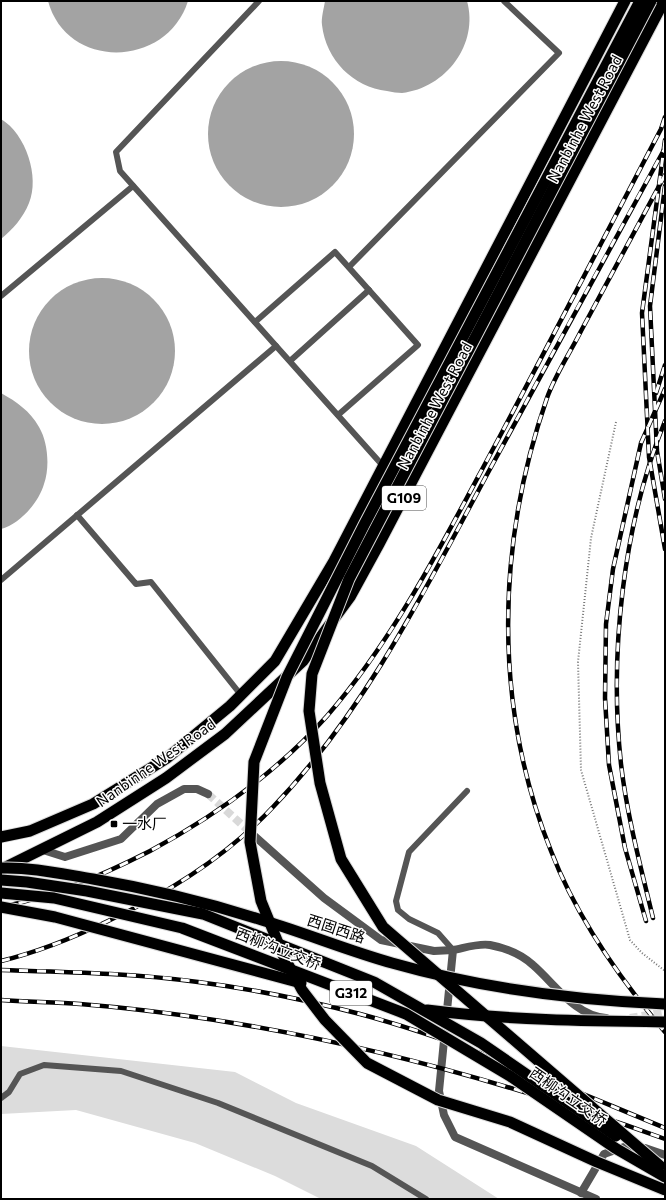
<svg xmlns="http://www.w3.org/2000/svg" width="666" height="1200" font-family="Commissioner,'Noto Sans SC',sans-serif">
<rect width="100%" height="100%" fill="#fff"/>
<polygon fill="#dcdcdc" points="1,1046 235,1072 296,1103 416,1146 499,1199 321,1199 275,1176 195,1143 76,1110 1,1114"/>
<g fill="#a3a3a3">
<path d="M 48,1 L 188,1 C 167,68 67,71 48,1 Z"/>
<path d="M 325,1 L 467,1 C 479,44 446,88 402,93 C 398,93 392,92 387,91 C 353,87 326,60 322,25 C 321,18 324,8 325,1 Z"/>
<circle cx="281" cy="134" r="73"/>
<path d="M 1,119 C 26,134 40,177 29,203 C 23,218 13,229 1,239 Z"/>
<circle cx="102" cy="351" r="73"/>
<path d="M 1,393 C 17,402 30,411 39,427 C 48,442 50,467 44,484 C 39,502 20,524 1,529 Z"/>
</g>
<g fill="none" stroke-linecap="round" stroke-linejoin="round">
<polyline stroke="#d9d9d9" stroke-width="8" stroke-dasharray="8 4" stroke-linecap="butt" points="208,794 250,832"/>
<polyline stroke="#d9d9d9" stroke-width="8" stroke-dasharray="8 4" stroke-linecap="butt" points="630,1018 665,1012"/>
<g stroke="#dbdbdb" stroke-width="13">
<g id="trunk">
<polyline points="1,837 30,831 93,804 167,758 230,706 275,661 334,561 625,1"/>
<polyline points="2,869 97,822 166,778 225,734 303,661 350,597 379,544 664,1"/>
</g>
</g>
<polyline stroke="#777" stroke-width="2" stroke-dasharray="1 2" stroke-linecap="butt" points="616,422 591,538 578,662 581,770 630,940 642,953 665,971"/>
<g stroke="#555" stroke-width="6">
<polyline points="259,1 116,152 120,171 384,467"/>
<polyline points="349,267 559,53 504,1"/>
<polyline points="1,296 133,186"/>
<polyline points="255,322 335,252 418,345 338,415"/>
<polyline points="290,361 369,290"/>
<polyline points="77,515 136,584 151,582 241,695"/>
<polyline points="1,580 276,346"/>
<polyline points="453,950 438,933 409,919 398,910 396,901 409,852 467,791"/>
<polyline points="1,1098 9,1092 20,1074 44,1065 121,1071 218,1103 372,1166 426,1199"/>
</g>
<g stroke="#555" stroke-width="8">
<polyline points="250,832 324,898 381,940 434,951 453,950"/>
<polyline points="43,850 65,857 121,839 157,804 184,789 197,789 208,794"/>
</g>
<g stroke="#555" stroke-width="8">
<polyline points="581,1193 604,1154 624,1147 645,1148 665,1155"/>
<path d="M 596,1199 L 455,1137 L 444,1115 L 439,1091 L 453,950 C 464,948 479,943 490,945 C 506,948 521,954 533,965 C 555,984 575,1016 606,1018"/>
</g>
<use href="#trunk" stroke="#000" stroke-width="11"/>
<g stroke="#000" stroke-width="4.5">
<g id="rail">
<polyline points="665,140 642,313 649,457 665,549"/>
<path d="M 665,175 C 637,227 609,279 581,331 C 570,353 555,375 547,398 C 496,545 493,706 551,851 C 576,916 620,979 665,1032"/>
<polyline points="665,186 650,306 657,451 665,499"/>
<polyline points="656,393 665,365"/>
<path d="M 1,907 C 53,897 103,875 150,851 C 215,816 277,772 327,716 C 399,633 448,532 500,436 C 554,334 607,232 661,129 L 665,117"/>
<path d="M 653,918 C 641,868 627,816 621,764 C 609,654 623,524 665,421"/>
<polyline points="646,921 625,848 609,765 605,698 606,624 613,569 641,443 665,389"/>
<path d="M 1,961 C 38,952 73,938 108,921 C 168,893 227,856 273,807 C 366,710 427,586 490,469 C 548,362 606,255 665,148"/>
<path d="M 1,970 C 67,972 133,973 198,982 C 252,989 307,1000 360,1014 C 465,1042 565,1087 665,1128"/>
<path d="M 1,1000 C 27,1002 54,1002 80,1004 C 280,1020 477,1071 665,1139"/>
</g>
</g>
<use href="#rail" stroke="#fff" stroke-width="3" stroke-dasharray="9" stroke-linecap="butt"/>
<g stroke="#dbdbdb" stroke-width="13" stroke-linecap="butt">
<g id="trunk-bridge">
<polyline points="640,1 364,525 287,677 254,762 250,842 261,901 283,955 302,990 325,1020 367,1063 438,1100 510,1122 597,1162 665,1190"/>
<polyline points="651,1 349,579 312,674 309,711 320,783 341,859 383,927 660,1166"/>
<path d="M 1,868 C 32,867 62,874 93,879 C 151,889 209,903 265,921 C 308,934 349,951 392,963 C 480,988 573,1000 665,1004"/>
<polyline points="1,880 27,882 87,891 203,914 374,982 481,1043 616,1136"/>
<polyline points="1,893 54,898 182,928 406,1014 510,1076 615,1148 665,1177"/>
<polyline points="1,907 55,917 301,983"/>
<path d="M 427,1010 C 506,1020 585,1021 665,1022"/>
</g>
</g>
<use href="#trunk-bridge" stroke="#000" stroke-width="11"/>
</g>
<rect fill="#000" stroke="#fff" stroke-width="1.5" x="110" y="820" width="8" height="8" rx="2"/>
<g text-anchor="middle" stroke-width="3" stroke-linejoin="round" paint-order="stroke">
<g fill="#fff" stroke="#4c4c4c" stroke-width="1">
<rect x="382" y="486" width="44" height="24" rx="3"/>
<rect x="330" y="981" width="42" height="24" rx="3"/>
</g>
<g font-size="14" font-weight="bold" fill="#000">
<text x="404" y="503">G109</text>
<text x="351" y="998">G312</text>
</g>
<g font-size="15" fill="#000" stroke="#fff">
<text transform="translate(585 119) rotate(-62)" y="5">Nanbinhe West Road</text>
<text transform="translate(435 406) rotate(-62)" y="5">Nanbinhe West Road</text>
<text transform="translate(156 763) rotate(-35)" y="5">Nanbinhe West Road</text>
<text transform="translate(336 929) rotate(18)" y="5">西固西路</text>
<text transform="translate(278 949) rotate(21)" y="5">西柳沟立交桥</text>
<text transform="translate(568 1097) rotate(35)" y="5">西柳沟立交桥</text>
</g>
<g font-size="15" fill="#000" stroke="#fff" text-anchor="start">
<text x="122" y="829">一水厂</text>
</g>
</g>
<rect width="666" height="1200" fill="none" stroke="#000000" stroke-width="4"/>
</svg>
